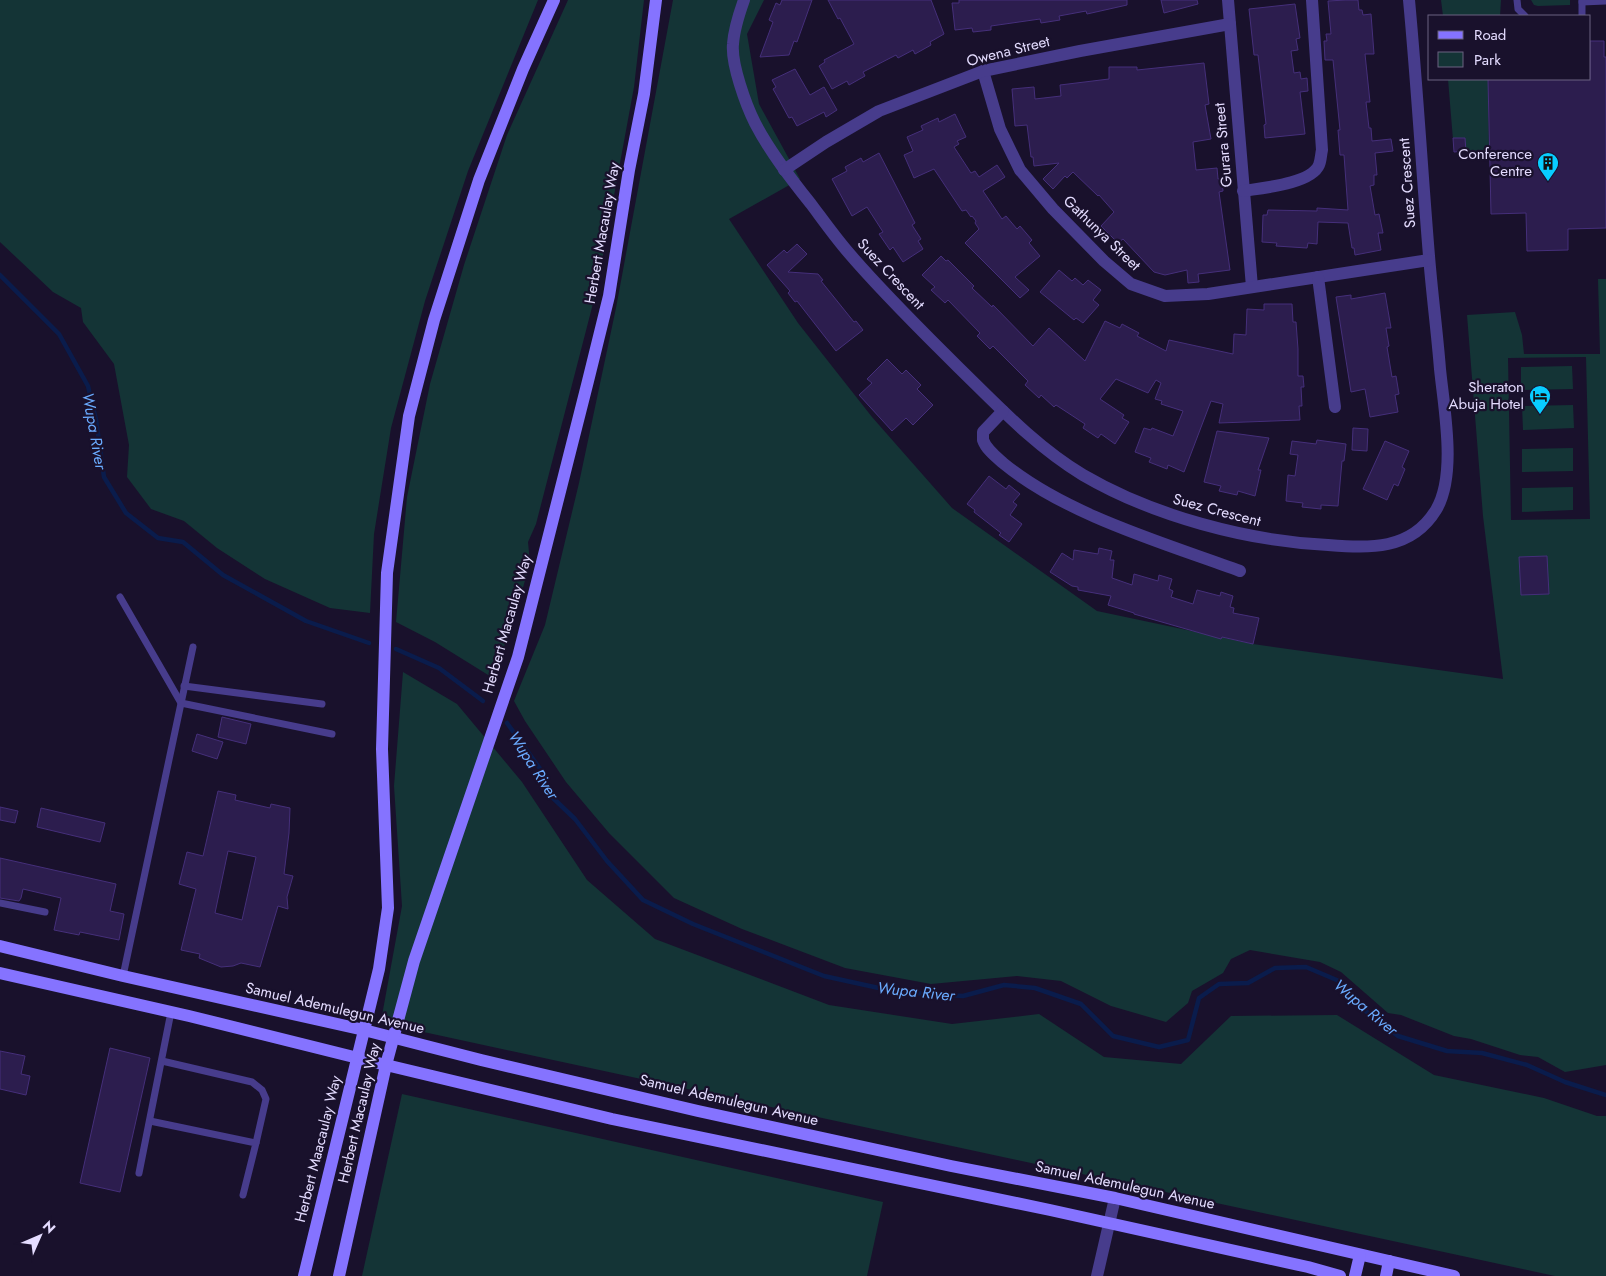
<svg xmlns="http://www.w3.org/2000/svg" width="1606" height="1276" font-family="Jost,sans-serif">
<rect width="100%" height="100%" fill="#19112c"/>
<g fill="#143436" fill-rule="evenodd">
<polygon points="0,0 538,0 468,171 425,301 391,428 374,534 370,613 330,608 265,579 217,548 184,521 151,509 127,477 129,445 114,364 83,322 81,308 53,292 0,242"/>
<polygon points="568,0 644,0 634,87 597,288 536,524 528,542 530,563 516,612 493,678 435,642 396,622 407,497 430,384 464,265 507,135"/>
<path d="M 673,0 L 764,0 L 747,34 L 759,104 L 800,179 L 729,219 L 798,323 L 872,417 L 952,508 L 1097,611 L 1253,644 L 1503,679 L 1483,516 L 1467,315 L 1515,312 L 1522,335 L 1524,354 L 1600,354 L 1598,279 L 1606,279 L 1606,1065 L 1565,1072 L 1538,1057 L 1520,1055 L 1471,1039 L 1454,1036 L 1401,1015 L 1388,1013 L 1341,972 L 1320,962 L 1250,950 L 1231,959 L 1223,973 L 1192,991 L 1188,1003 L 1166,1022 L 1111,1006 L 1061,981 L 1017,976 L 931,984 L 845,968 L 742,929 L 674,898 L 609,833 L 566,782 L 525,721 L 514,701 L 545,625 L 579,483 L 616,308 ZM 1586,357 L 1590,519 L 1511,520 L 1508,358 Z"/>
<polygon points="1441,0 1501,0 1500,16 1443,16"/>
<polygon points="1531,0 1570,0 1570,5 1538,6 1534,5"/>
<path d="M 1448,79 L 1488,79 L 1489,152 L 1454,152 ZM 1465,138 L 1465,151 L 1454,152 L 1453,139 Z"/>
<polygon points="1572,366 1573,389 1521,390 1521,367"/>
<polygon points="1573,405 1574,428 1523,430 1522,406"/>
<polygon points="1573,448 1573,471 1522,472 1522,449"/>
<polygon points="1573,487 1573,510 1522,512 1522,488"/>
<polygon points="403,672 457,704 522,782 587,880 655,939 829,1005 952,1024 1039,1014 1104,1057 1181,1064 1231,1016 1337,1015 1434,1075 1544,1098 1597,1116 1606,1116 1606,1276 1555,1276 419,1031 381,1021 402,906 394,786"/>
<polygon points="402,1094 883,1202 867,1276 362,1276"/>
</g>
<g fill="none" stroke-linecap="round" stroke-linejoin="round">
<g stroke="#0a1c4c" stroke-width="4.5">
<polyline points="0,275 59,334 88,386 96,420 104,477 126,513 158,538 183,542 223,575 306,621 369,643"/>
<polyline points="396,649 439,668 483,701"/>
<polyline points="507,723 541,770 553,798 575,819 607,861 643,900 693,924 824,976 897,992 963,996 1004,985 1035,988 1081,1004 1113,1036 1159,1047 1188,1040 1199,998 1219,984 1248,983 1275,968 1306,967 1339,981 1363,1009 1398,1036 1447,1051 1482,1053 1527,1065 1565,1082 1606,1095"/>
</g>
</g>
<g fill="#2c1d4e" stroke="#452f7a" fill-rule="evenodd">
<polygon points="782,0 812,0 797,42 794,41 789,55 760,57 773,22 769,20 776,3 780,5"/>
<polygon points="828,0 931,0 944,34 930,42 931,45 915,54 913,50 898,58 896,55 863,72 865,76 849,85 847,81 832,89 819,66 825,62 824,60 854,44 840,18 838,19"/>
<polygon points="959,0 1127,0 1127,5 1087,14 1086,11 1059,16 1060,20 1041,23 1040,19 991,26 991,30 973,32 972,28 955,30 952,3 959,3"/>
<polygon points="1161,0 1197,0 1198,4 1164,13"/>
<polygon points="1346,0 1358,0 1359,10 1362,10 1363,15 1371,14 1374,54 1365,54 1370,102 1366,102 1369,128 1371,128 1372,141 1391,139 1393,151 1375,153 1377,175 1374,175 1374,185 1370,186 1375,215 1379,214 1383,233 1378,233 1381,250 1355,255 1354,248 1352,248 1348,223 1318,222 1317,244 1308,243 1307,248 1276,246 1277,243 1262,242 1263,215 1267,215 1268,210 1317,211 1317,208 1348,210 1344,155 1340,155 1338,130 1340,130 1333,60 1325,60 1324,41 1327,41 1326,34 1331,34 1328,1"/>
<polygon points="1295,4 1300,38 1296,39 1298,50 1291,51 1294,73 1300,72 1301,79 1307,78 1308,91 1300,92 1305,134 1265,138 1264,125 1266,124 1258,55 1254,55 1249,9"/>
<polygon points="1590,41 1604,41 1604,57 1606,57 1606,228 1568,229 1568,250 1527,251 1526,213 1491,214 1488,79 1590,79"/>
<polygon points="1204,63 1209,104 1205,105 1211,139 1193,142 1196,170 1217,168 1218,179 1222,178 1223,191 1219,192 1230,270 1198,274 1199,282 1188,283 1187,270 1165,275 1154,272 1123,239 1118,243 1101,226 1114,212 1099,195 1098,196 1073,172 1067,178 1065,176 1053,189 1043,179 1059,163 1034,166 1033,157 1031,157 1027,125 1015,126 1012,89 1034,87 1035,99 1061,96 1060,85 1109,79 1109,67 1137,67 1137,70"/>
<polygon points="795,69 810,95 824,87 837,110 826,117 824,112 797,126 792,117 789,118 777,96 773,89 776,87 772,80"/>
<polygon points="955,114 966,137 957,141 959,144 954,147 971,173 975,171 979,177 997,165 1005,177 983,191 1002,219 1006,216 1017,229 1020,226 1032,240 1029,243 1040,256 1015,277 1029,290 1020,298 965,243 979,229 975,223 976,221 972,216 971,217 966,210 962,211 934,169 914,178 904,155 913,151 907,137 923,130 921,126 938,118 939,122"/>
<polygon points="1453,138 1465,138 1466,151 1454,152"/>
<polygon points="879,153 915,223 912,225 921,239 918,241 923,249 903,262 893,247 890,250 879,234 883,232 867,207 852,216 832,179 847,171 845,167 861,158 863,162"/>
<polygon points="797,244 807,254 788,272 818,274 823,280 821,281 854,322 856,321 863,330 836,351 797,301 795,302 788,293 790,291 767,265 784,250 787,253"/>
<polygon points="941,256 946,261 948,260 974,286 972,288 992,307 993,305 1033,346 1049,328 1085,361 1105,321 1120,328 1122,324 1139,333 1137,336 1166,351 1169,340 1233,354 1234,334 1246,335 1247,309 1264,310 1264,304 1292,304 1293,322 1296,322 1298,349 1298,376 1303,376 1304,387 1301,387 1302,406 1299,406 1300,420 1219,423 1223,404 1211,401 1184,472 1168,465 1167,469 1149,462 1151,458 1135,452 1144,428 1151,430 1152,428 1173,436 1183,411 1161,404 1162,401 1155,399 1161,383 1156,380 1148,393 1116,379 1100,399 1124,415 1122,418 1129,422 1115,444 1101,434 1098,438 1083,428 1085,424 1056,405 1054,407 1041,395 1039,398 1025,385 1028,381 993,346 990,349 977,336 980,333 948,300 945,303 931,290 935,287 922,275"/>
<polygon points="1059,270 1072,281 1075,278 1083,285 1088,280 1101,290 1093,300 1099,305 1083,323 1076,318 1074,320 1040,292"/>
<polygon points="1385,293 1391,328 1386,328 1389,346 1387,347 1392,377 1396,376 1399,394 1395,395 1398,412 1370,417 1365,389 1351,392 1336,297 1351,295 1351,299"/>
<polygon points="887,359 902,374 906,370 921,385 917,389 933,405 913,425 906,418 892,431 859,395 872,383 867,379"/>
<polygon points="1353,428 1368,429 1367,451 1352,450"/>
<polygon points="1217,431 1269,438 1258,470 1261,470 1255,496 1238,491 1237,495 1219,491 1221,486 1204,482"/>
<polygon points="1317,440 1346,444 1344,461 1342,461 1338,506 1321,505 1321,509 1302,507 1303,503 1286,501 1288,475 1295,476 1298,455 1290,454 1292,441 1316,444"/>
<polygon points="1385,441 1409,451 1402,467 1405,469 1398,486 1394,484 1387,500 1363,489"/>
<polygon points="989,476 1006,489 1009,485 1020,494 1013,502 1017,505 1010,515 1022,524 1009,542 999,535 1001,533 974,512 975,510 967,504"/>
<polygon points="1099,548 1112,551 1110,560 1114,560 1112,578 1132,585 1134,574 1158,581 1159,575 1172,579 1169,589 1173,591 1171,597 1193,604 1197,590 1220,596 1221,592 1233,596 1230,607 1234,608 1233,613 1259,618 1253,644 1222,637 1221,639 1134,614 1134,613 1108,605 1111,596 1078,590 1078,587 1072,586 1050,572 1062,553 1073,560 1074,550 1098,554"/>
<polygon points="1547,556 1549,594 1521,595 1519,557"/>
<polygon points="222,717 251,724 246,744 218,737"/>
<polygon points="197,734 223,742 217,759 192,751"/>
<path d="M 218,791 L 236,795 L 235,800 L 270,808 L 271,804 L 290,808 L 289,833 L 284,874 L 293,876 L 287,897 L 288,909 L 278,906 L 260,967 L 241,963 L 233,966 L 221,967 L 199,958 L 200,954 L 181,950 L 196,889 L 179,884 L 187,852 L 203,856 ZM 228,851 L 256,857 L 242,920 L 215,913 Z"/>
<polygon points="0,807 18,811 15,823 0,820"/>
<polygon points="41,808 105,823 100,842 37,827"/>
<polygon points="0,858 116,884 110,911 124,914 119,940 80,932 79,935 54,930 61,898 23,889 21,898 19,901 0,898"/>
<polygon points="110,1048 150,1058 120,1192 80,1183"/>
<polygon points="0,1051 25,1056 21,1074 30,1076 26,1095 0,1089"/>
</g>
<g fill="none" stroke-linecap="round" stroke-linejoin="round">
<g stroke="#473c8c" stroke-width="7">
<polyline points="1517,0 1518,9 1525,16"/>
<polyline points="1582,2 1606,1"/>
<polyline points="1582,16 1582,0"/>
<polyline points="120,597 181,703 332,734"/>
<polyline points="184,686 322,704"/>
<polyline points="0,903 45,912"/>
<polyline points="123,976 193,647"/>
<polyline points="162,1061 252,1082 262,1090 266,1099 256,1143"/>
<polyline points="150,1121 256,1143 243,1195"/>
<polyline points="139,1173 171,1012"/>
</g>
<g stroke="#473c8c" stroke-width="12">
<path d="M 744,0 C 739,14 734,29 733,44 C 731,64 746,105 755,123 C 770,152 791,179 811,204 C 823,220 835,237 848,252 C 882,292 920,329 958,367 C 997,405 1036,447 1083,475 C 1153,516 1247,541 1328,545 C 1369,548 1411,551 1436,510 C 1457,475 1444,409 1440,369 C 1437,331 1432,294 1429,256 C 1422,171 1417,85 1409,0"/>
<polyline points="1228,0 1252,287"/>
<polyline points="983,71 1000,129 1020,170 1053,209 1104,261 1131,284 1165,296 1208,294 1429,260"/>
<polyline points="784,170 826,142 879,111 983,71 1080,51 1230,24"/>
<path d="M 1243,191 C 1261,188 1311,184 1319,165 C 1321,160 1321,154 1322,150 L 1312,0"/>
<polyline points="1318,277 1335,407"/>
<path d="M 1003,411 L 983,432 C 983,435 983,438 983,440 C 986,449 996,457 1003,463 C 1066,515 1164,543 1240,571"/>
<polyline points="1097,1276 1115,1198"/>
</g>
<g stroke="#8573ff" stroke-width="12">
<polyline points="0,946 123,976 364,1030 481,1060 698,1111 951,1166 1115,1198 1454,1276"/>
<polyline points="0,973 189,1016 386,1065 612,1119 1050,1210 1308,1267 1340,1276"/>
<polyline points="304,1276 379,969 388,908 382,749 387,573 409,416 434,320 479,180 523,69 554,0"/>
<polyline points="339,1276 386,1065 414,961 518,657 588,381 609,296 629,170 644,94 656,0"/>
<polyline points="1355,1276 1360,1255"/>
<polyline points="1386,1276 1389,1261"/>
</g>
</g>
<defs>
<g id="building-pin" transform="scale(1.125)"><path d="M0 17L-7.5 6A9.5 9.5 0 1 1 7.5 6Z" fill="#08cdff" stroke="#19112c"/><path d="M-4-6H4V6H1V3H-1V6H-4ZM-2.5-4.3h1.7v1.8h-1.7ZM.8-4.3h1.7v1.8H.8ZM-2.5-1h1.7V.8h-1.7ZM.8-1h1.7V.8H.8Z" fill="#111"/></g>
<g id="hotel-pin" transform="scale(1.125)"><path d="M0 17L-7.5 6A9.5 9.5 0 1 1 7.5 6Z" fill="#08cdff" stroke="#19112c"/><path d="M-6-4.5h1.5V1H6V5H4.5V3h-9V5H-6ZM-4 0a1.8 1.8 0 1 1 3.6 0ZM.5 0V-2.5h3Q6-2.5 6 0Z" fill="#111"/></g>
</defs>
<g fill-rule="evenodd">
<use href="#building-pin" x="1548" y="163"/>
<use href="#hotel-pin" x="1540" y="396"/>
</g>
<g text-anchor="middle" stroke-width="4.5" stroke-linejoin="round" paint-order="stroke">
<g font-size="15" fill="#e4dcff" stroke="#19112c">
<text transform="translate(1008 51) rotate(-14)" y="5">Owena Street</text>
<text transform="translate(1223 145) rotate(-95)" y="5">Gurara Street</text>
<text transform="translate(1407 183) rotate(-94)" y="5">Suez Crescent</text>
<text transform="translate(602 233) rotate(-80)" y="5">Herbert Macaulay Way</text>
<text transform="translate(1102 233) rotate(44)" y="5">Gathunya Street</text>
<text transform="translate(891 274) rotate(47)" y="5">Suez Crescent</text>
<text transform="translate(1217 510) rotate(15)" y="5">Suez Crescent</text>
<text transform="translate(507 624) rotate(-74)" y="5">Herbert Macaulay Way</text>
<text transform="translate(335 1008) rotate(13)" y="5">Samuel Ademulegun Avenue</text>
<text transform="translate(729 1100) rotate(13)" y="5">Samuel Ademulegun Avenue</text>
<text transform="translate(359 1113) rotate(-77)" y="5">Herbert Macaulay Way</text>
<text transform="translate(318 1149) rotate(-76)" y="5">Herbert Maacaulay Way</text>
<text transform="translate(1125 1185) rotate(12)" y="5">Samuel Ademulegun Avenue</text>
</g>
<g font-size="15" fill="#e4dcff" stroke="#19112c" text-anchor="end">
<text x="1532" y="159">Conference<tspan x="1532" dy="17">Centre</tspan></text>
<text x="1524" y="392">Sheraton<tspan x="1524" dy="17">Abuja Hotel</tspan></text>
</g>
<g font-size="16" font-style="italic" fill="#6aabff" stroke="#19112c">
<text transform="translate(95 431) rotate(80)" y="6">Wupa River</text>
<text transform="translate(534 765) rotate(57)" y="6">Wupa River</text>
<text transform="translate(916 991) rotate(6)" y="6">Wupa River</text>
<text transform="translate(1366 1007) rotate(40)" y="6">Wupa River</text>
</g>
</g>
<rect x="1428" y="15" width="162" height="65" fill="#19112c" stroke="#6a6280"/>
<rect x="1438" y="31" width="25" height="8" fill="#8573ff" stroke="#6a6280"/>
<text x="1474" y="40" font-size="15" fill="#e4dcff">Road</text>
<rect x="1438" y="52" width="25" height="15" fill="#143436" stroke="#6a6280"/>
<text x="1474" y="65" font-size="15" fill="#e4dcff">Park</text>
<g transform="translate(40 1236) rotate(45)" stroke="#19112c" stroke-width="4" paint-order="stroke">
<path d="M0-4L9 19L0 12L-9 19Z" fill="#e4dcff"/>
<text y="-8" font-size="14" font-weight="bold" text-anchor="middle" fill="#e4dcff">N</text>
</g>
</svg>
